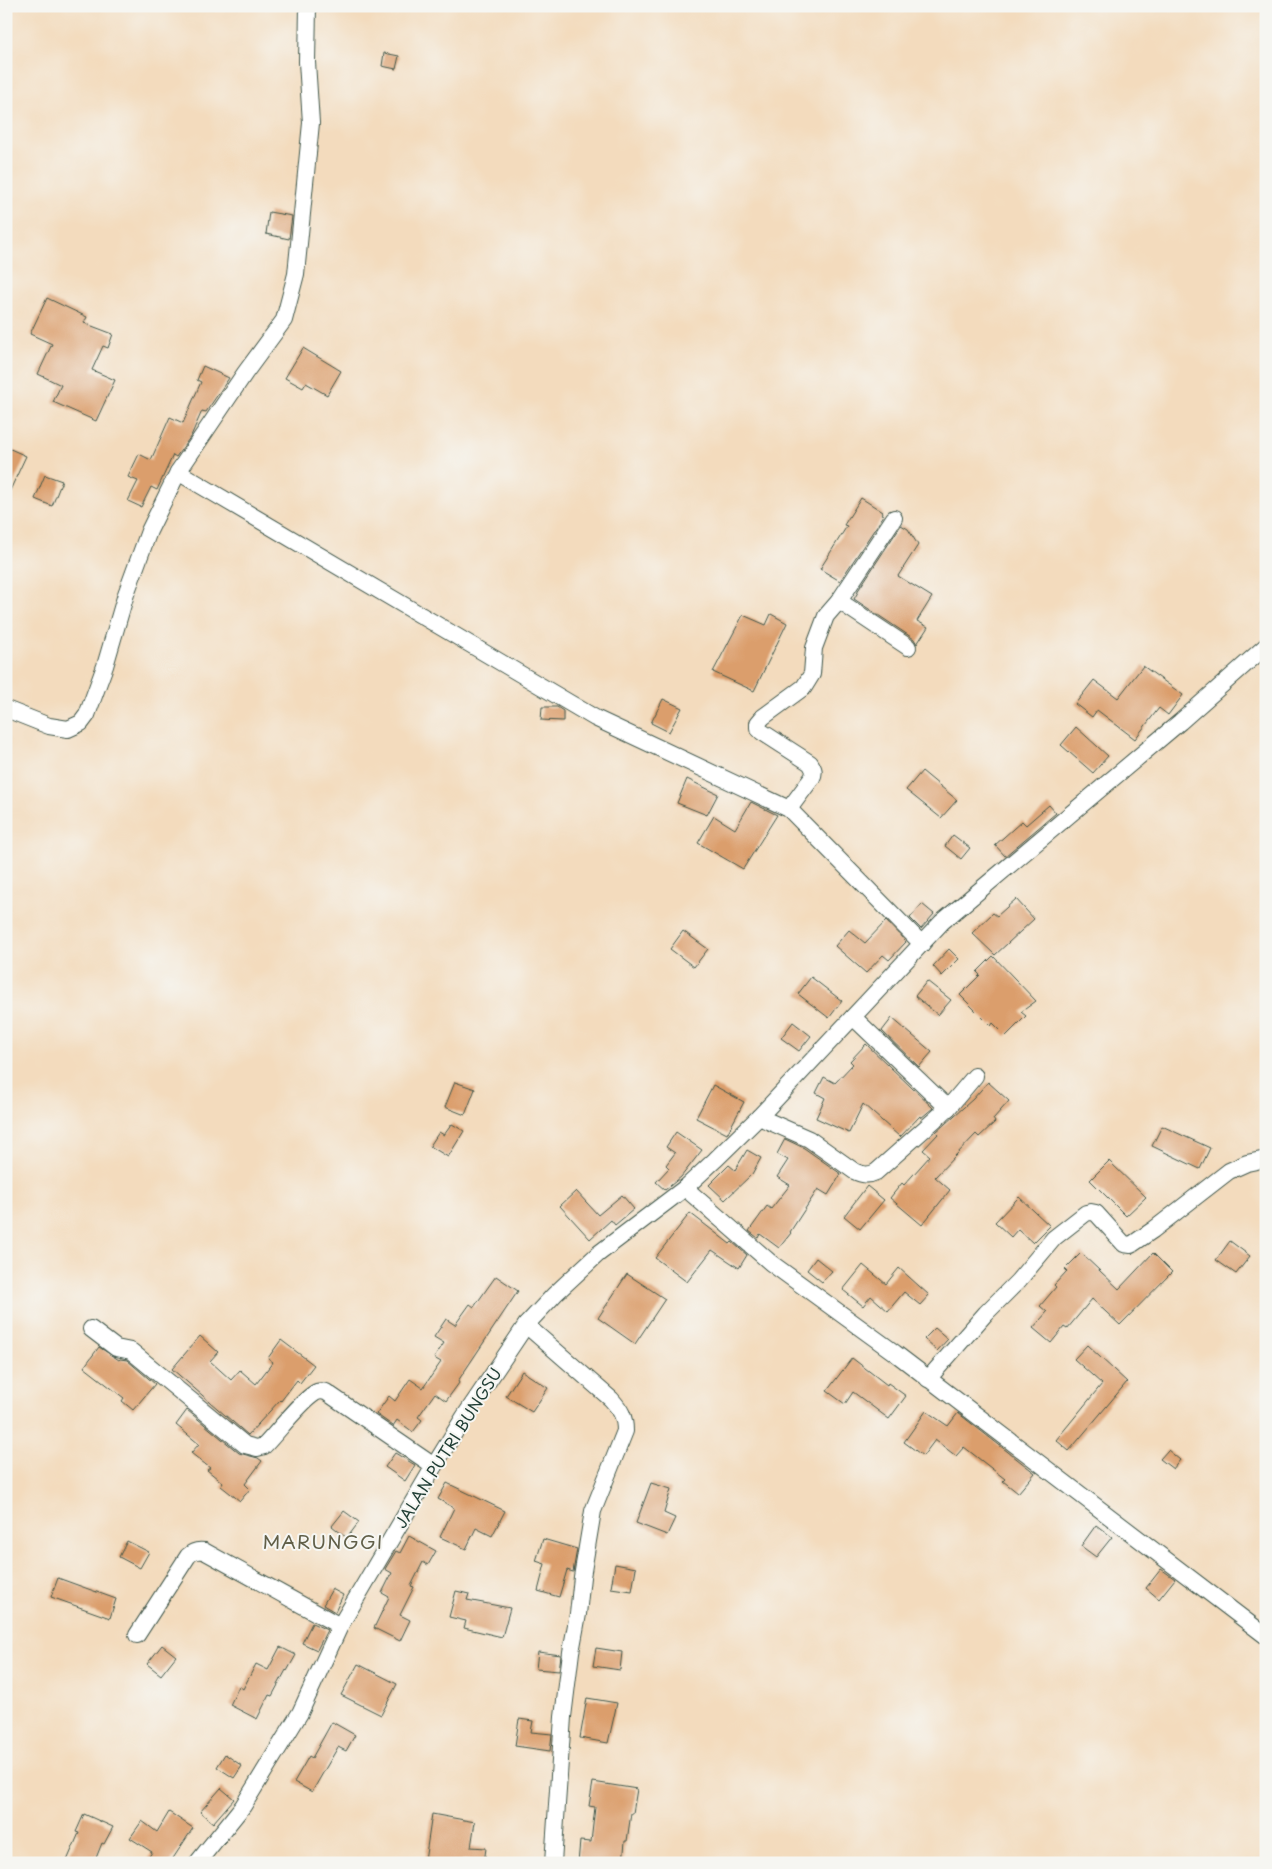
<svg xmlns="http://www.w3.org/2000/svg" width="1272" height="1869" font-family="'Playpen Sans',sans-serif">
<rect width="100%" height="100%" fill="#f6f6f2"/>
<filter id="ink" filterUnits="userSpaceOnUse"><feTurbulence type="fractalNoise" baseFrequency=".02" numOctaves="2"/><feDisplacementMap in="SourceGraphic" scale="10" xChannelSelector="R" yChannelSelector="G"/><feConvolveMatrix kernelMatrix="1 2 1 2 8 2 1 2 1" color-interpolation-filters="sRGB"/></filter>
<filter id="wash" filterUnits="userSpaceOnUse"><feTurbulence type="fractalNoise" baseFrequency=".0096" numOctaves="4" result="noise"/><feDisplacementMap in="SourceGraphic" scale="20" xChannelSelector="R" yChannelSelector="G"/><feGaussianBlur stdDeviation="1.12" result="paint"/><feColorMatrix in="noise" values="0 0 0 0 0 0 0 0 0 0 0 0 0 0 0 0 0 1.4 0 .05"/><feComposite in="paint" operator="in"/></filter>
<g filter="url(#wash)">
<rect width="100%" height="100%" fill="#f3dbbd"/>
<g id="blocks">
<g fill="#db9e6c">
<polygon points="384,53 399,56 396,69 382,66"/>
<polygon points="269,212 292,216 289,239 266,234"/>
<polygon points="47,298 87,317 84,323 113,334 108,348 103,346 92,370 115,380 96,421 53,402 61,385 38,374 52,344 30,334"/>
<polygon points="303,348 341,371 327,395 306,383 303,388 285,378"/>
<polygon points="203,366 229,378 206,412 202,411 191,436 176,457 173,455 157,490 151,487 141,507 128,501 138,481 128,477 139,454 151,460 170,417 183,423 201,382 197,380"/>
<polygon points="6,447 26,456 6,499"/>
<polygon points="45,475 62,481 52,506 35,499"/>
<polygon points="861,498 883,512 882,514 884,515 840,581 820,569 847,526 844,525"/>
<polygon points="901,525 908,529 918,545 898,576 932,597 917,621 928,627 917,644 914,639 854,599 858,592 857,592"/>
<polygon points="771,614 787,623 754,691 713,672 743,615 766,625"/>
<polygon points="1143,666 1183,695 1168,715 1159,708 1135,739 1097,710 1092,717 1075,704 1094,680 1118,698"/>
<polygon points="663,699 682,708 669,732 651,723"/>
<polygon points="542,707 557,707 563,711 563,721 541,720"/>
<polygon points="1076,727 1108,756 1093,773 1061,745"/>
<polygon points="922,771 957,800 941,818 906,790"/>
<polygon points="687,779 718,794 707,815 677,803"/>
<polygon points="751,802 777,815 743,869 698,843 714,816 735,829"/>
<polygon points="1049,805 1056,813 1005,856 995,845 1022,821 1026,825"/>
<polygon points="953,835 970,848 961,859 945,846"/>
<polygon points="1016,899 1034,919 995,955 972,933 993,913 997,916"/>
<polygon points="922,904 934,914 921,929 910,918"/>
<polygon points="886,921 906,942 889,960 883,955 866,973 835,946 849,930 865,943"/>
<polygon points="683,931 708,949 694,967 670,949"/>
<polygon points="949,949 959,959 942,976 933,966"/>
<polygon points="993,956 1036,1001 1021,1012 1026,1016 1006,1036 993,1023 991,1026 960,995 980,975 977,972"/>
<polygon points="811,977 842,1001 829,1018 798,994"/>
<polygon points="927,981 951,1000 938,1015 915,996"/>
<polygon points="892,1018 932,1052 919,1067 882,1031"/>
<polygon points="793,1022 811,1036 799,1051 781,1038"/>
<polygon points="866,1044 933,1108 921,1118 920,1116 900,1137 863,1104 849,1133 816,1118 825,1098 816,1093 824,1077 835,1083 853,1064 850,1061"/>
<polygon points="455,1082 475,1089 465,1115 445,1107"/>
<polygon points="988,1082 1009,1101 993,1119 995,1122 979,1137 976,1134 935,1177 950,1190 922,1225 890,1198 902,1183 904,1185 930,1156 923,1150 938,1134 936,1132 973,1099"/>
<polygon points="713,1085 744,1102 727,1134 696,1118"/>
<polygon points="452,1124 464,1131 448,1157 430,1146 439,1132 444,1135"/>
<polygon points="1162,1126 1210,1148 1200,1169 1152,1146"/>
<polygon points="676,1132 702,1150 681,1177 665,1190 656,1182 669,1168 666,1165 675,1153 666,1147"/>
<polygon points="785,1139 804,1148 841,1174 828,1195 818,1189 790,1232 791,1233 779,1248 760,1234 758,1238 749,1231 767,1206 771,1209 790,1185 777,1177 788,1160 777,1154"/>
<polygon points="747,1150 761,1158 752,1174 725,1200 709,1185 729,1165 735,1170"/>
<polygon points="1109,1161 1146,1197 1126,1216 1090,1180"/>
<polygon points="867,1186 884,1200 860,1229 844,1216"/>
<polygon points="576,1191 598,1215 622,1195 634,1209 615,1225 611,1220 590,1239 560,1206"/>
<polygon points="1019,1197 1050,1226 1033,1243 1018,1229 1011,1237 995,1222"/>
<polygon points="690,1213 730,1244 732,1242 747,1255 739,1268 712,1250 687,1282 655,1258"/>
<polygon points="1230,1241 1250,1256 1236,1274 1216,1260"/>
<polygon points="1081,1253 1119,1289 1153,1253 1172,1272 1120,1325 1092,1299 1067,1329 1064,1327 1051,1343 1033,1328 1047,1312 1040,1306 1056,1287 1054,1285 1067,1271 1065,1269"/>
<polygon points="816,1258 832,1271 822,1282 807,1270"/>
<polygon points="863,1265 886,1284 899,1268 929,1295 920,1305 904,1292 888,1311 871,1296 863,1306 843,1290"/>
<polygon points="627,1274 665,1299 635,1344 598,1318"/>
<polygon points="496,1276 518,1291 458,1381 459,1383 446,1401 435,1393 418,1417 422,1420 413,1432 397,1420 393,1426 376,1414 389,1396 395,1401 410,1379 423,1388 441,1362 434,1358 444,1343 434,1337 446,1319 455,1325 470,1304 474,1307"/>
<polygon points="935,1328 948,1339 937,1351 924,1339"/>
<polygon points="200,1336 218,1352 210,1361 231,1380 240,1370 256,1384 273,1362 268,1358 281,1340 314,1365 300,1383 297,1380 281,1401 280,1400 248,1435 172,1369"/>
<polygon points="1087,1345 1127,1382 1069,1451 1056,1440 1102,1384 1074,1359"/>
<polygon points="99,1347 119,1360 120,1359 127,1360 155,1384 133,1410 122,1401 124,1398 84,1367"/>
<polygon points="852,1358 887,1385 888,1383 906,1396 889,1419 853,1392 845,1404 827,1391"/>
<polygon points="522,1371 548,1388 532,1412 506,1396"/>
<polygon points="187,1410 239,1453 258,1458 262,1461 245,1484 250,1489 240,1501 221,1486 223,1483 207,1470 210,1468 191,1453 199,1444 176,1425"/>
<polygon points="926,1411 948,1426 958,1413 1035,1473 1018,1493 1003,1481 1005,1479 964,1447 956,1456 935,1440 923,1456 904,1442"/>
<polygon points="1168,1450 1180,1460 1173,1469 1160,1459"/>
<polygon points="395,1453 415,1465 405,1481 385,1467"/>
<polygon points="447,1483 505,1511 492,1536 476,1528 466,1549 440,1537 454,1508 438,1499"/>
<polygon points="651,1483 671,1489 664,1513 675,1518 667,1535 636,1523"/>
<polygon points="344,1511 359,1522 347,1538 332,1526"/>
<polygon points="1096,1525 1112,1537 1096,1557 1081,1546"/>
<polygon points="409,1536 436,1551 428,1565 423,1562 411,1586 414,1587 400,1615 410,1620 400,1641 374,1628 389,1597 382,1593 392,1573 385,1569 396,1551 400,1553"/>
<polygon points="543,1539 577,1549 573,1572 567,1570 559,1597 538,1591 545,1564 536,1561"/>
<polygon points="127,1541 149,1552 140,1568 119,1557"/>
<polygon points="615,1564 636,1568 632,1591 611,1588"/>
<polygon points="1161,1569 1175,1579 1159,1599 1146,1588"/>
<polygon points="58,1578 116,1599 110,1618 51,1597"/>
<polygon points="332,1589 343,1595 335,1612 323,1605"/>
<polygon points="456,1591 469,1594 467,1600 510,1608 502,1637 464,1628 466,1621 449,1617"/>
<polygon points="312,1623 327,1630 317,1650 302,1643"/>
<polygon points="162,1645 176,1656 161,1675 147,1664"/>
<polygon points="280,1647 296,1655 287,1671 286,1670 272,1696 269,1695 257,1719 230,1705 239,1686 243,1689 256,1664 268,1670"/>
<polygon points="596,1648 622,1652 620,1670 593,1666"/>
<polygon points="538,1652 561,1655 559,1671 536,1669"/>
<polygon points="358,1664 397,1684 381,1715 341,1695"/>
<polygon points="587,1698 617,1703 608,1743 580,1738"/>
<polygon points="519,1719 533,1721 531,1732 552,1734 550,1751 515,1746"/>
<polygon points="332,1722 355,1735 346,1751 338,1747 312,1792 294,1782 309,1756 312,1758"/>
<polygon points="225,1754 242,1766 234,1778 217,1767"/>
<polygon points="593,1782 637,1789 633,1813 631,1813 627,1841 625,1841 623,1863 578,1863 580,1841 591,1842 595,1807 589,1806"/>
<polygon points="221,1788 234,1799 213,1823 200,1812"/>
<polygon points="169,1812 193,1828 170,1863 145,1863 152,1852 130,1838 142,1821 157,1832"/>
<polygon points="84,1814 113,1827 104,1844 102,1843 94,1863 66,1863 79,1833 76,1832"/>
<polygon points="432,1814 475,1822 471,1847 486,1848 484,1863 463,1860 462,1863 439,1863 425,1861"/>
</g>
</g>
</g>
<g filter="url(#ink)">
<use href="#blocks" fill-opacity="0" stroke="#3f5549" stroke-width="1"/>
<g fill="none" stroke-linecap="round" stroke-linejoin="round">
<g stroke="#3f5549" stroke-width="18">
<g id="street">
<polyline points="178,472 595,718 789,809 922,944"/>
<polyline points="839,601 908,647"/>
<polyline points="6,709 49,726 68,729 81,723 87,715 105,666 126,594 149,531 178,472 245,373 284,320 296,274 311,123 307,62 308,6"/>
<path d="M 789,809 L 812,778 C 815,772 814,769 810,763 L 762,732 L 758,728 L 758,723 L 763,717 L 804,687 L 812,674 L 814,648 L 826,616 L 839,601 L 894,518"/>
<polyline points="853,1017 948,1108"/>
<path d="M 759,1117 L 809,1139 L 854,1171 C 863,1175 868,1176 876,1172 L 948,1108 L 975,1076"/>
<polyline points="685,1188 771,1263 895,1353 1266,1636"/>
<path d="M 526,1325 L 611,1399 C 621,1410 625,1417 625,1431 L 593,1511 L 582,1577 L 578,1614 L 571,1652 L 563,1717 L 553,1863"/>
<path d="M 91,1329 L 116,1348 L 131,1351 L 245,1445 L 257,1448 L 264,1446 C 277,1433 300,1402 315,1393 C 318,1391 322,1391 326,1392 L 434,1466"/>
<polyline points="928,1379 986,1313 1018,1281 1054,1238 1086,1213 1091,1212 1096,1213 1124,1244 1131,1245 1153,1230 1229,1171 1247,1163 1266,1159"/>
<path d="M 137,1635 L 188,1556 C 193,1551 197,1550 204,1551 L 340,1626"/>
<polyline points="197,1863 243,1806 300,1713 340,1626 434,1466 464,1417 526,1325 555,1294 598,1254 685,1188 715,1160 759,1117 942,922 1180,722 1266,646"/>
</g>
</g>
<use href="#street" stroke="#fff" stroke-width="16"/>
</g>
</g>
<g text-anchor="middle" stroke-width="4" stroke-linejoin="round" paint-order="stroke">
<g font-size="16" fill="#1f3d34" stroke="#f6f6f2">
<text transform="translate(448 1448) rotate(-58)" y="6">JALAN PUTRI BUNGSU</text>
</g>
<g font-size="19" letter-spacing="1" fill="#615f48" stroke="#f6f6f2">
<text x="323" y="1549">MARUNGGI</text>
</g>
</g>
<rect width="1272" height="1869" fill="none" stroke="#f6f6f2" stroke-width="25"/>
</svg>
